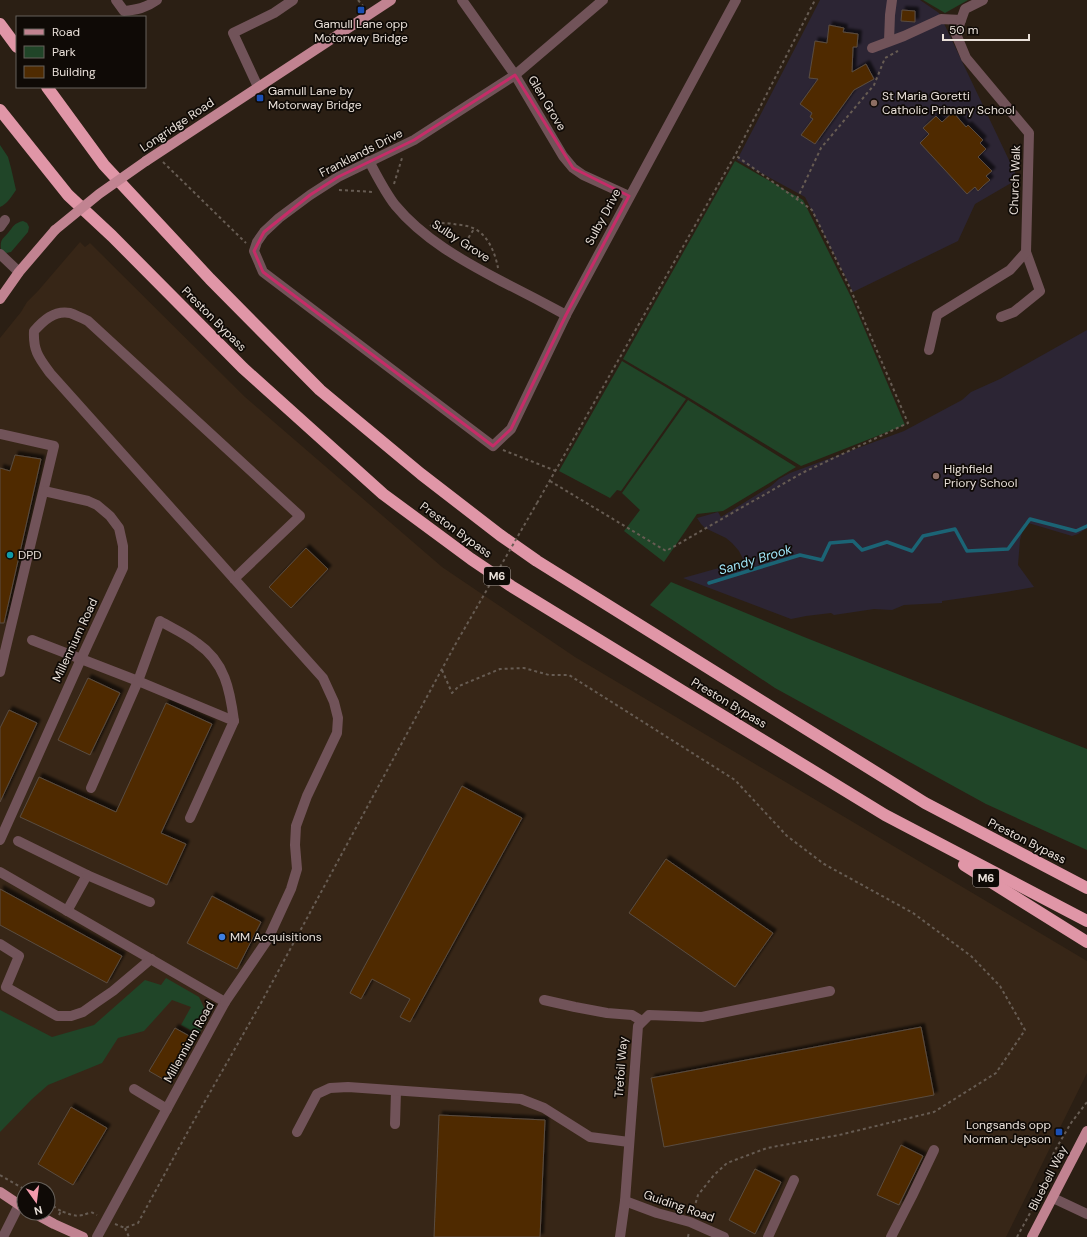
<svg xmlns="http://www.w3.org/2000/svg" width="1087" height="1237" font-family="'DM Sans',sans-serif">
<defs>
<filter id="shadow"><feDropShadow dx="3.5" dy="-3.5" stdDeviation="1" flood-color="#0009"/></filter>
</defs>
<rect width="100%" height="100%" fill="#2b1f14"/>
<path fill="#372617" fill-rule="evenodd" d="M 80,242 L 85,247 L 90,243 L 245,397 L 442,567 L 575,657 L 1087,961 L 1087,1073 L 1006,1237 L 0,1237 L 0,338 L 21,312 L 27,302 L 38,291 ZM 24,1189 L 48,1189 L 48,1213 L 24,1213 Z"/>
<g fill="#2c2534">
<polygon points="820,0 920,0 939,13 1018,179 975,204 958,241 853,292 805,197 737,160"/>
<polygon points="1087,330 1087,528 1078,534 1072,536 1025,522 1020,540 1018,565 1034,587 1006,592 942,601 942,603 904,605 892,610 874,609 834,615 831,613 806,616 791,619 683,578 744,561 739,551 732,543 726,538 705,528 701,524 697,518 718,512 721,517 771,486 779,479 790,473 904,431 962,400 971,392 1000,379"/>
</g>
<g fill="#204528">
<polygon points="923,0 968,0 945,13"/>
<path d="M 0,145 L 8,157 L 11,168 L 16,190 C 12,196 7,204 0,207 Z"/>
<polygon points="735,161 803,200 851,297 905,425 801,466 691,399 623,359"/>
<path d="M 23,221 L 27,223 L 29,227 L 28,232 L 11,252 L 6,253 L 1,250 C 0,239 2,240 8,233 C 13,227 14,223 23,221 Z"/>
<polygon points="622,361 686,399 621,491 617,490 610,498 559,471"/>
<polygon points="688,400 796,467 723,511 697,514 664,562 624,531 640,510 622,493"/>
<polygon points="671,582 804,637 1087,749 1087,850 986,804 775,688 650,605"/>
<polygon points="166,978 199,997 207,1014 199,1035 181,1025 191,1007 172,1000 144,1031 118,1038 102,1063 48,1085 32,1099 0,1132 0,1010 52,1037 94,1025 145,980 161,985"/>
</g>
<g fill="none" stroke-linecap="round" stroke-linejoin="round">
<polyline stroke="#1b6475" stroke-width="3.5" points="709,583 800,555 822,560 830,543 853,541 862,550 887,542 912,551 923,536 955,529 967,551 1008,549 1030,519 1076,531 1087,526"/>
</g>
<g fill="#4f2b01" stroke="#5a4c40" filter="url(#shadow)">
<polygon points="902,10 915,11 915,22 901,21"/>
<polygon points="829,25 844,28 843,32 858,34 857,47 853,47 852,72 866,64 874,79 854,90 815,144 801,135 813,119 810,117 812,113 800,104 818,79 809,78 815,41 827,43"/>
<polygon points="953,112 966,127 968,125 983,140 980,143 986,149 978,157 992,171 986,176 990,180 984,185 978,191 975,187 967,194 920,143 929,134 923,128 936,116 942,122"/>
<polygon points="15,455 41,459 4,623 0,623 0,468 10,471"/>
<polygon points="306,548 328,569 291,608 269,587"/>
<polygon points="88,678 120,693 90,755 58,740"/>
<polygon points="166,703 212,724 161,833 186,844 167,885 20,817 39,777 116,812"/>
<polygon points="9,710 37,723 0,802 0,728"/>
<polygon points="462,786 522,818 410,1022 400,1017 410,999 372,979 361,999 350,993"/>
<polygon points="666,859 773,933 735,987 629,913"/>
<polygon points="0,889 122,956 107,983 0,925"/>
<polygon points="212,896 261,922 237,969 187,943"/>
<polygon points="921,1027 934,1095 664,1147 651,1078"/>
<polygon points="175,1028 193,1038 168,1082 149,1071"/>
<polygon points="71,1107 107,1128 73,1185 38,1164"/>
<polygon points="439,1115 545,1120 540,1237 434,1237"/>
<polygon points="901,1145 923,1156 899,1205 877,1195"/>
<polygon points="755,1169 781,1182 755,1234 729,1220"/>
</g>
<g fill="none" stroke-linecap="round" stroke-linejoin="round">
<g stroke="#675c53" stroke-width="2" stroke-dasharray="3 3" stroke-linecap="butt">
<polyline points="358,0 364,7"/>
<polyline points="163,162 246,243"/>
<polyline points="394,184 402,158"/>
<polyline points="339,190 374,192"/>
<polyline points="797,199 821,148 874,85 885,58 898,51"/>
<path d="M 430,226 C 436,222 447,223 454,224 C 459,225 465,225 470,227 C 487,232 495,252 498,268"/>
<polyline points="462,248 474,229"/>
<polyline points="503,450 556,471"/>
<polyline points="550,481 666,551 802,473 908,423 850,288 812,210 735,155"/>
<polyline points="537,503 738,150 815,0"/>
<polyline points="442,670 452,693 459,686 500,669 524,668 549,675 569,675 735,780 787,836 824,864 913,913 971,956 1000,986 1025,1030 996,1073 934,1112 839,1135 767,1148 727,1163 714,1175 698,1195 693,1212"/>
<polyline points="0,1175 24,1189"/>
<polyline points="48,1203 61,1211"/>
<path d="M 59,1215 L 61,1211 C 74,1216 78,1218 91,1212 L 97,1215"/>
<polyline points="115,1224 125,1228 138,1223 192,1124 261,1003 455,645"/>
<polyline points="125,1228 129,1237"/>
<polyline points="688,1237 689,1232"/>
<polyline points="1017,1237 1041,1193 1054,1152 1071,1123 1087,1102"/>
</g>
<g stroke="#715359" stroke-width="10">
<path d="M 116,0 L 124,11 C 136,10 146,8 157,0"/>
<polyline points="462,0 515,75 563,156 573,168 583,175 629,196"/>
<polyline points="603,0 515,75 414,140 338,177 310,195 279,218 264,232 257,242 254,251 263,272 493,446 511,429 566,315 736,0"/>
<polyline points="889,41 890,15 892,0"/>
<polyline points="872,48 904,36 941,19 961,20"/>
<polyline points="258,87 233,33 274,13 293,0"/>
<path d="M 369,161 C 377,176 385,192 395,205 C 423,239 463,261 501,281 C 523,292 544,303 566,315"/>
<polyline points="0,227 5,220"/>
<polyline points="0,254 19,272"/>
<polyline points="1001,317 1014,312 1040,291 1026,252"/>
<polyline points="929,350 937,315 1010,270 1026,252 1029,133 966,58 956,34 965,9 983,0"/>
<polyline points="0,434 54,446 0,672"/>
<polyline points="32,640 138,681 234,721 190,818"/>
<path d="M 91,788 L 138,681 L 160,621 C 172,628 186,634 197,643 C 225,662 230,690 234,721"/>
<polyline points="0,840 81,659 123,568 123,546 119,528 110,516 97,505 88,501 44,491"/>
<polyline points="18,841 87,875 67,911"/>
<polyline points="0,872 225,1002 97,1237"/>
<polyline points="87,875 150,902"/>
<polyline points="0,944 19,956 6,987 57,1016 71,1016 83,1012 97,1002 113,991 151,959"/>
<polyline points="544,1000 575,1007 607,1013 632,1015 642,1021"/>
<path d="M 225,1002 L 268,939 L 291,889 L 297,869 L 295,845 L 296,826 L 307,796 L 337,733 L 338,718 L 334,702 L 323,678 L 50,373 C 39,358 33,351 34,331 C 43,321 54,310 70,313 C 76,315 82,318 88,321 L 300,516 L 234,579"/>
<polyline points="134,1089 167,1109"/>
<polyline points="395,1124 396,1091"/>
<polyline points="297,1132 317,1094 330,1088 348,1087 521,1099 544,1108 590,1137 629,1142"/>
<polyline points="1053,1198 1087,1214"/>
<polyline points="625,1201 657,1213 690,1222 724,1237"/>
<polyline points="3,1237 19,1205"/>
<polyline points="620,1237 625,1201 638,1026 649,1015 702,1017 830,991"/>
<polyline points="768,1237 794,1180"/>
<polyline points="891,1237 912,1196 934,1150"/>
</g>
<g stroke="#c18391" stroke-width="10">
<polyline points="146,161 391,0"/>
<polyline points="0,299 19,272 55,230"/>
<polyline points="0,1192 24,1208"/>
<polyline points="34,1213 54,1224 83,1237"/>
<polyline points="1032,1237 1087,1131"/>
</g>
<g stroke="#e096a7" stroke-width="12">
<polyline points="0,24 17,47"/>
<polyline points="47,87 104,165 210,279 320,390 421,474 500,535 537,561 925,803 1087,888"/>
<polyline points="0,110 68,195 112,236 243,368 383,494 471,559 511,586 885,815 1087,921"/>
<polyline points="964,865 1087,942"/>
</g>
<polyline stroke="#675c53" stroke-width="2" stroke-dasharray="3 3" stroke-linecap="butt" points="455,645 537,503"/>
<polyline stroke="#c18391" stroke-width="10" points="55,230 99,194 146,161"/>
</g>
<path fill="none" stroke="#c62c68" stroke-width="3" stroke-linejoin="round" d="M 515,75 L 573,168 L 629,196 L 566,315 L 511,429 L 493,446 L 263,272 L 254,251 L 264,232 L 310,195 L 338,177 L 414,140 Z"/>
<g fill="#1a4fb4" stroke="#0f0a06" stroke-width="1.5">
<rect x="357" y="6" width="8" height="8" rx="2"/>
<rect x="256" y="94" width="8" height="8" rx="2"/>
<rect x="1055" y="1128" width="8" height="8" rx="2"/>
</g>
<g fill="#8d6e63" stroke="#0f0a06" stroke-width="1.5">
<circle cx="874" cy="103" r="4"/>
<circle cx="936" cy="476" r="4"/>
</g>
<circle fill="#0f9aa8" stroke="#0f0a06" stroke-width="1.5" cx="10" cy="555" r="4"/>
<circle fill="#3f7fe0" stroke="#0f0a06" stroke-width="1.5" cx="222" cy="937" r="4"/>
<g text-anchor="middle" stroke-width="3.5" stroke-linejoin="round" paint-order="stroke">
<g fill="#0f0a06" stroke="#a8a09a" stroke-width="1">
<rect x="484" y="567" width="26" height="18" rx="3"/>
<rect x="973" y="869" width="26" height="18" rx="3"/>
</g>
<g font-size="11" font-weight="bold" fill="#e9e0d9">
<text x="497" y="580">M6</text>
<text x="986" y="882">M6</text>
</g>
<g font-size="12" fill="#e9e0d9" stroke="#0f0a06" text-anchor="start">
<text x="361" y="28" text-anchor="middle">Gamull Lane opp<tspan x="361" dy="14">Motorway Bridge</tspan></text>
<text x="268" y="95">Gamull Lane by<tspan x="268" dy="14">Motorway Bridge</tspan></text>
<text x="882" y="100">St Maria Goretti<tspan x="882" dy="14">Catholic Primary School</tspan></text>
<text x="944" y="473">Highfield<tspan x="944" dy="14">Priory School</tspan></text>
<text x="18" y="559">DPD</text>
<text x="230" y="941">MM Acquisitions</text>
<text x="1051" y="1129" text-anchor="end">Longsands opp<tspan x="1051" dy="14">Norman Jepson</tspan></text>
</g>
<g font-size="12" fill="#e9e0d9" stroke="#0f0a06">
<text transform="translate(547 103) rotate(59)" y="4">Glen Grove</text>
<text transform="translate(177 125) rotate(-34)" y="4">Longridge Road</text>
<text transform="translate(361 153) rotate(-27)" y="4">Franklands Drive</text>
<text transform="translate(1015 180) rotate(-88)" y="4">Church Walk</text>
<text transform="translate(603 217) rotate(-62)" y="4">Sulby Drive</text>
<text transform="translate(461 241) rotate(33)" y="4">Sulby Grove</text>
<text transform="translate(214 319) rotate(45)" y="4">Preston Bypass</text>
<text transform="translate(456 530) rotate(36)" y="4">Preston Bypass</text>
<text transform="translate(75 640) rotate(-65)" y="4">Millennium Road</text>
<text transform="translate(729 703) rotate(31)" y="4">Preston Bypass</text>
<text transform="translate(1027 841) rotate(27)" y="4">Preston Bypass</text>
<text transform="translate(189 1042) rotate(-61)" y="4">Millennium Road</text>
<text transform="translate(621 1067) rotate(-86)" y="4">Trefoil Way</text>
<text transform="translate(1048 1178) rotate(-63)" y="4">Bluebell Way</text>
<text transform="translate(679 1206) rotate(19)" y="4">Guiding Road</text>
</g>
<g font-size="13" font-style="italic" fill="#a0e5f8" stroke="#0f0a06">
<text transform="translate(755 559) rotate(-17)" y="5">Sandy Brook</text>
</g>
</g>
<rect x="16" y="16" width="130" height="72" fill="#0f0a06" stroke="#66605a"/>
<rect x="24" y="29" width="20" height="6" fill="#c18391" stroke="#66605a"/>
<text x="52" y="36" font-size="12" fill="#e9e0d9">Road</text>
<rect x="24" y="46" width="20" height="12" fill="#204528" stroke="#66605a"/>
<text x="52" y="56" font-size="12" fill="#e9e0d9">Park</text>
<rect x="24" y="66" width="20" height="12" fill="#4f2b01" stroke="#66605a"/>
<text x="52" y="76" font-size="12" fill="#e9e0d9">Building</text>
<g transform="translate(36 1201) rotate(166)"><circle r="19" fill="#0f0a06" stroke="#66605a"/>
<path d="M0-3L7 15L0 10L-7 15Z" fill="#f39aab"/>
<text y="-6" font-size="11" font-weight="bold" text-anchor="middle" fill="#e9e0d9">N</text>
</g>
<path d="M943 34v6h86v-6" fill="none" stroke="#e9e0d9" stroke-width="2"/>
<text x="949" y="34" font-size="12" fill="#e9e0d9" stroke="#0f0a06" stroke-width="3" paint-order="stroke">50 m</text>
</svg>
